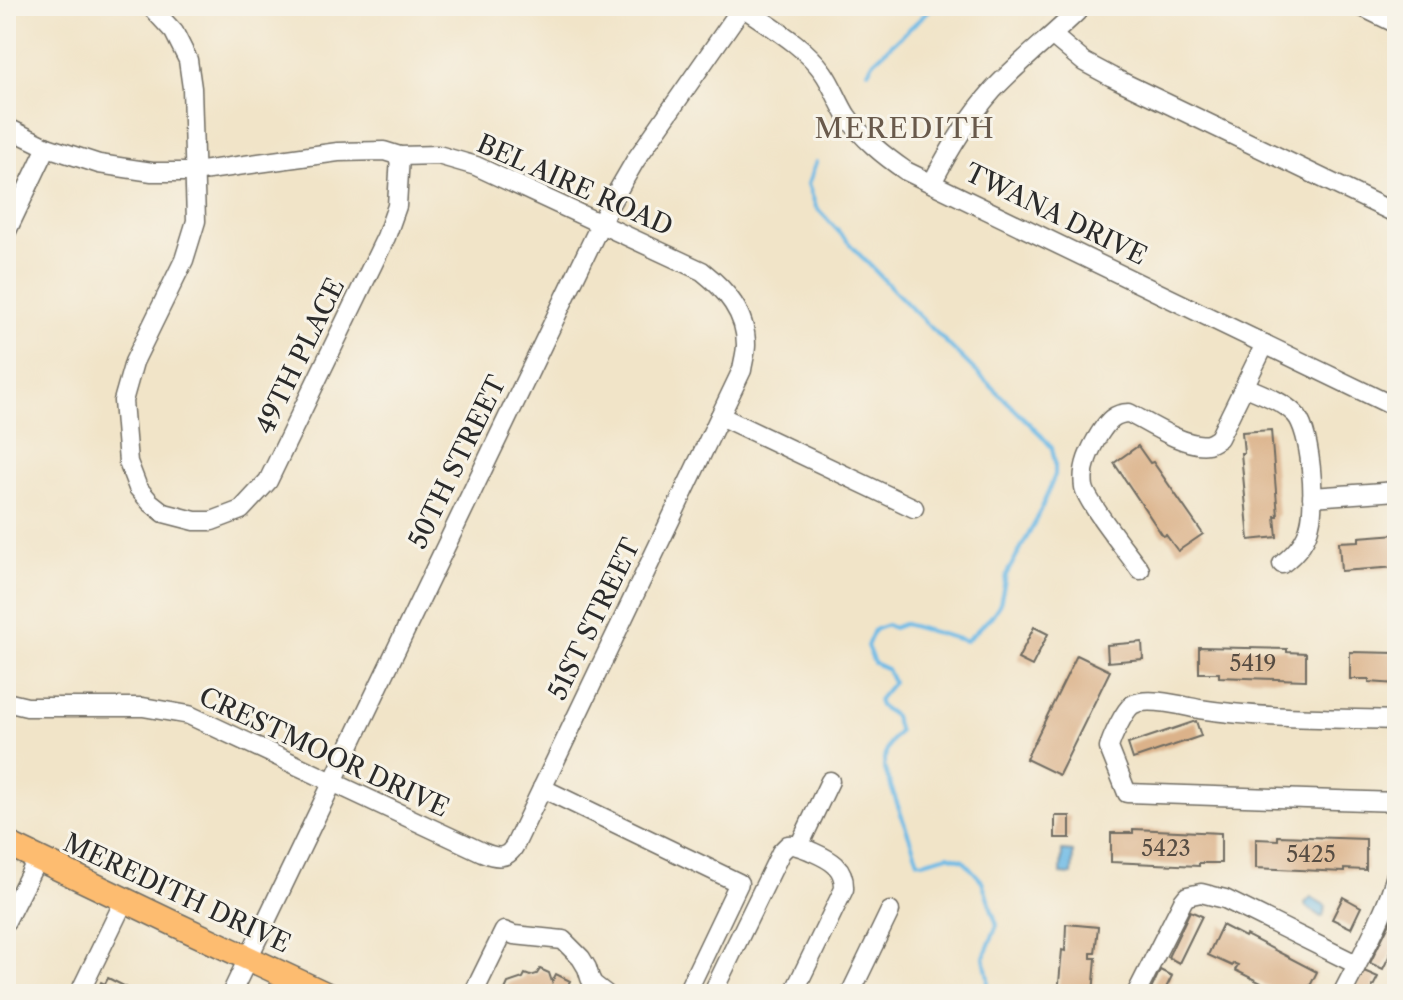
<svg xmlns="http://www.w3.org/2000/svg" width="1403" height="1000" font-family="'Libre Caslon Text',serif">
<rect width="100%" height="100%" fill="#f7f3e8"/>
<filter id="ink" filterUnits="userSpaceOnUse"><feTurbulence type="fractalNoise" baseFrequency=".0125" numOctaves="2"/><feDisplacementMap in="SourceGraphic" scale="16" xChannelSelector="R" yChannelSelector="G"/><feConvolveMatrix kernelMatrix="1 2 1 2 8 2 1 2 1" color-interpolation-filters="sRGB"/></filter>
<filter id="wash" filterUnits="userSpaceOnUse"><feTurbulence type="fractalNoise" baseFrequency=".006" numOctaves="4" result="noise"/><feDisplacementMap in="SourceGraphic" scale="32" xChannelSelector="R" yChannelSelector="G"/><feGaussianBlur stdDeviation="1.8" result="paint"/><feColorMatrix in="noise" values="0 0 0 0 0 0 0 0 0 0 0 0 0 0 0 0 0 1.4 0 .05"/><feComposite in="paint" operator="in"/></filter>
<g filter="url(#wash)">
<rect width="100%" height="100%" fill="#f1e4c8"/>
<g fill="#6cbae6" stroke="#4c7288" stroke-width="2">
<polygon points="1062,851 1073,852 1072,875 1061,874"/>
<polygon points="1311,897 1326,906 1323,916 1321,917 1306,907 1305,903"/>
</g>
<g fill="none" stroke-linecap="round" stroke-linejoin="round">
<g stroke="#6cbae6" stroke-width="4">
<polyline points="868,71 874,61 934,6"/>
<path d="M 816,162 L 808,184 L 816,207 L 859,254 L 914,311 L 1041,435 L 1052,448 L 1055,462 L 1055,475 L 1037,519 L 1006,575 L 1000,604 L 991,617 L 966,641 L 904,624 L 893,628 L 887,625 L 874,630 L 867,646 L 874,663 L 887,669 L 893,682 L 878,700 L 880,706 L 894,716 L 899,732 C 888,742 885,751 884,767 L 918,861 L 923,862 L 948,855 L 963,860 L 982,881 L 997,925 L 984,957 L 988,978 L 987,994"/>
</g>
</g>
<g id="blocks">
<g fill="#dbb28a">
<polygon points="1271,430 1278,516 1275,516 1277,537 1249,540 1241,453 1244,453 1242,432"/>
<polygon points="1138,446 1150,463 1153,462 1203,534 1178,551 1166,535 1163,536 1114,463"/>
<polygon points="1397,534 1397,567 1341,571 1339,542 1359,541 1359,537"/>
<polygon points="1034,627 1048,634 1032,666 1018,659"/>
<polygon points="1142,642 1143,659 1108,662 1107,645"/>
<polygon points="1199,647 1287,649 1287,652 1306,653 1306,680 1219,677 1219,673 1199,673"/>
<polygon points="1350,652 1397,653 1397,684 1369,682 1369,679 1350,679"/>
<polygon points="1077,655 1110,671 1059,775 1026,759"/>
<polygon points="1196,721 1201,736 1133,759 1128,744"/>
<rect x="1055" y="816" width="15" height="22"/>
<polygon points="1133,829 1221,833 1221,863 1199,863 1199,866 1111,862 1111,833 1133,833"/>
<polygon points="1278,836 1366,839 1366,870 1344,869 1344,872 1256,868 1256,839 1278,840"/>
<polygon points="1343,897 1361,907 1351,928 1332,919"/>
<polygon points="1190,911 1202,916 1179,963 1168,957"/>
<polygon points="1393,916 1397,918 1397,940 1383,969 1370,963"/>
<polygon points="1066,924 1098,927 1095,953 1091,953 1091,958 1096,958 1093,994 1058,994 1062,950 1065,951"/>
<polygon points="1222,925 1245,937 1246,935 1317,972 1306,994 1288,994 1280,990 1279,992 1235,970 1238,965 1233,963 1232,966 1208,955"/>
<polygon points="540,969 549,973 552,982 556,974 570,981 564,994 503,994 508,983 523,978 525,974 530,976 537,974"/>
<polygon points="1160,970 1172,976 1163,994 1149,994"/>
<polygon points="1364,971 1378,977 1369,994 1352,994"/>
<polygon points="108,978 126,987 123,994 100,994 101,992 97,991 101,982 105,984"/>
</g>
</g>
</g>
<g filter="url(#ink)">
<use href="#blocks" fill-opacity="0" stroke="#706c62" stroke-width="2"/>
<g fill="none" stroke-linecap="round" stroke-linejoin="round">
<g stroke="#706c62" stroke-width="21">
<g id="minor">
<polyline points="150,6 174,32 188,60 192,88 196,221 184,260 134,362 123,401 128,462 138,488 150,502 164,513 195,521 212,521 241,510 268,481 386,237 397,206 400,156"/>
<path d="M 741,6 C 769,26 803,44 823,72 C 833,86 838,102 847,116 C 863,139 883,155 906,171 L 1397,408"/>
<polyline points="1360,6 1397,24"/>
<polyline points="1053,36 1084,62 1112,77 1397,214"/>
<path d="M 6,127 L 47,147 L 99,164 L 152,172 L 194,172 L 338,152 L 384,151 L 400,156 L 438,155 L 476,166 L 702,271 C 726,290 746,313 746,345 C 746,353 743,362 742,370 L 515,845 C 507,860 496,858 482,852 L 189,715 L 143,707 L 27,707 L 6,702"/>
<path d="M 932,183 C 949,150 968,118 993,90 C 1021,60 1054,35 1083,6"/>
<polyline points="6,233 47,147"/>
<path d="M 1246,387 C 1262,394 1282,401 1295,414 C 1311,430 1316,502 1310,524 C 1307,540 1295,554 1282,564"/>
<polyline points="720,416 914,508"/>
<polyline points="1312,497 1397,491"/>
<path d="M 1140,570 C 1129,554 1087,503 1084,487 C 1081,467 1090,449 1100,433 C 1108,421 1114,413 1129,413 C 1148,423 1186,448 1208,444 C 1212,443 1216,440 1219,438 L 1265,344"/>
<path d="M 1397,720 C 1331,718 1265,719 1199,709 C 1183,706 1147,696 1132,705 C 1124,711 1111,739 1109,748 L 1127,793 L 1397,802"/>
<polyline points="542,788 739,883 686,994"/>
<polyline points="799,846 830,781"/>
<polyline points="6,921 38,858"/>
<polyline points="79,994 125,899"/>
<polyline points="231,994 610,204 635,161 743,6"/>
<polyline points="473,994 504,931 514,935 563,940 581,958 587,968 590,978 593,984 606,994"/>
<path d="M 712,994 L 781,852 L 788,845 C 797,844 804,848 813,852 C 831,860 845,867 844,889 L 793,994"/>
<polyline points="850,994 890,911"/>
<polyline points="1136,994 1183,901 1187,896 1201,893 1225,899 1356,964"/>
<path d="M 1342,994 C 1360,958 1388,909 1397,871"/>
</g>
</g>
<g stroke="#706c62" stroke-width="27">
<polyline id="major" points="6,843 177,925 325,994"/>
</g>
<use href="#minor" stroke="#fff" stroke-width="18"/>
<use href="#major" stroke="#fdbc6f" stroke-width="24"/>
</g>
</g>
<g text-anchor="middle" stroke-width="6" stroke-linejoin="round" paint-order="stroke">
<g font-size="22" fill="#574d43">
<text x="1253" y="671">5419</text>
<text x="1166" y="856">5423</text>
<text x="1311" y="862">5425</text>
</g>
<g font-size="26" fill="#2b2b2b" stroke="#f7f3e8">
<text transform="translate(575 185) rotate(24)" y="9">BEL AIRE ROAD</text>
<text transform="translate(1056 214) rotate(26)" y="9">TWANA DRIVE</text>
<text transform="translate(300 356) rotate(-64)" y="9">49TH PLACE</text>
<text transform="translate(457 462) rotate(-64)" y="9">50TH STREET</text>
<text transform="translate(594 619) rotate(-64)" y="9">51ST STREET</text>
<text transform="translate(324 752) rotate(25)" y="9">CRESTMOOR DRIVE</text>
<text transform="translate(177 893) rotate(25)" y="9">MEREDITH DRIVE</text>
</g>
<g font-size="28" letter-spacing="2" fill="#695a4c" stroke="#f7f3e8">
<text x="905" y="138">MEREDITH</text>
</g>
</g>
<rect width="1403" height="1000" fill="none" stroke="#f7f3e8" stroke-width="32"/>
</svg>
